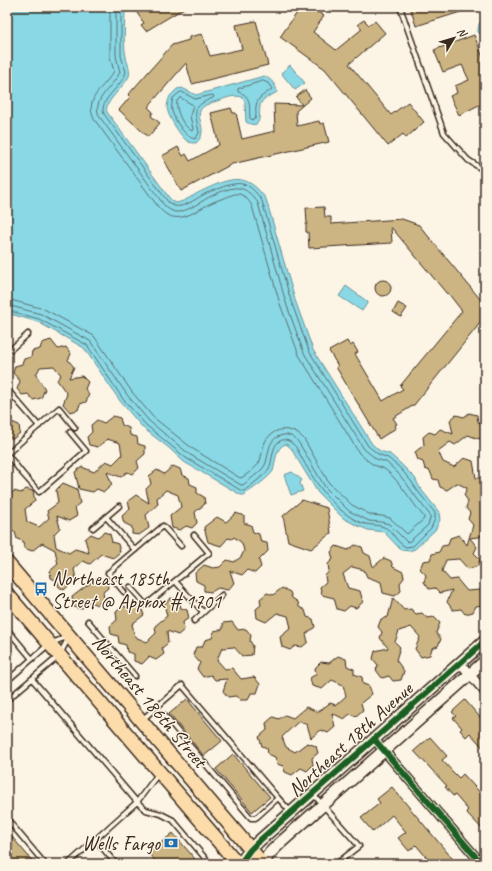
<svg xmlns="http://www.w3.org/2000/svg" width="492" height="871" font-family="Caveat,sans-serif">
<rect width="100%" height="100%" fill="#fcf5e5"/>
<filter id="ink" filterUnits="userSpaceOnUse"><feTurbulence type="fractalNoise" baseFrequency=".025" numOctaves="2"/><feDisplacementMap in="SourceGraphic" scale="8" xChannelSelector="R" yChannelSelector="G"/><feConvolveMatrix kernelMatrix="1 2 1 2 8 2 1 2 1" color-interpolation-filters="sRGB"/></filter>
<g filter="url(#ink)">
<g fill="#89d8e6" stroke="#6a9296">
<path d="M 7,7 L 125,7 C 125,22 123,44 126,57 C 127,63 131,70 129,76 C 125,86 103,103 107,112 L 171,200 L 176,203 C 187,201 194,194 204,190 C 231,177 247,172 266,199 L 295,300 L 313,350 L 372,444 L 380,451 L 390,454 L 402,465 L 415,478 L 420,488 L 439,512 L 440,520 L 435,530 L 415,549 L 409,551 L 401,550 L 384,532 L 368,530 L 356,525 L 343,518 L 318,493 L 293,452 L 292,449 L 286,444 C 275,447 276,462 273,471 C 270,477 250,491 244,495 L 241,495 L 184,462 L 169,448 L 143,428 L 120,401 L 84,348 L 38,322 L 7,313 Z"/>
<path d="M 485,18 L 485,37 L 478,32 C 478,26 479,21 485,18 Z"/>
<polygon points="290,65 305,83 295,90 281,73"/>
<path d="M 264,76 C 271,79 276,84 277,92 C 272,96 265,96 261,103 C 257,110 265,132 246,122 L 245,102 L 242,97 C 235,95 228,97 221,100 C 216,101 211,103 206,105 C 189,114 212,129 196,143 C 193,143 190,143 187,141 C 181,137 170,119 168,112 C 166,106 168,101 170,96 L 177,89 L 182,88 L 196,95 Z"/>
<polygon points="346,286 368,302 362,311 339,296"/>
<polygon points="292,472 302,480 300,483 303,491 291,495 284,475"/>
</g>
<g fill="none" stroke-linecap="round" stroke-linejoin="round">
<g stroke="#5a706e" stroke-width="1">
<path d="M 263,81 L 268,83 L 272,89 C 266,94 257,97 256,106 C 255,111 257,114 255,119 L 252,120 L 250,118 C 249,107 252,95 238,92 L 238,89 Z"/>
<path d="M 182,92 L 195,99 L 212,95 L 214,96 L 213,98 C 189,107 196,113 199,133 L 195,139 C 185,137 175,121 172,111 C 171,107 172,102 173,98 L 179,93 Z"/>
<path d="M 181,98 L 193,105 L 190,116 L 193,129 L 192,131 C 183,126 175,111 177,101 Z"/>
<path d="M 7,299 L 44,309 L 94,336 L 132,392 L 153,417 L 193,449 L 240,478 L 243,477 C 247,474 256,468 259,463 C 262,457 262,448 265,442 C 274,425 293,427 304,439 L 329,483 L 352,505 L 371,515 L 382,516 L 390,518 L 407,534 L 424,519 L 424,517 C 411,501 401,483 386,470 C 382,467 378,467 374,465 C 369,462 363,457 359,453 L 299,355 L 280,304 L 252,206 C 249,201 245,195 239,194 C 235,193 230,196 227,197 C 221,199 215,201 209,204 C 192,213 176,227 159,208 L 94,119 C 84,98 104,88 114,71 L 110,57 L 110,7"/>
<path d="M 7,305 L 41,314 L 90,341 L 128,396 L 149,421 L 189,454 L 241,485 L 243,485 C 250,479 258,474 263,468 C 271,459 264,439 283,435 C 290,434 295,438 299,443 L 325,487 L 349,511 L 369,521 L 381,522 L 389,524 L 407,542 L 410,541 L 428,525 L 430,518 L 430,515 L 413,493 L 407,484 L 396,471 L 386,462 L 376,459 L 364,449 L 304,353 L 286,303 L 258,203 C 254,197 247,189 239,188 C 230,186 208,197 201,202 C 194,206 183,213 175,212 C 171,211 167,208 164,205 L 99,116 C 92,99 113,87 120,72 L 116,56 L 116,7"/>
<path d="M 7,310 L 39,319 L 87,345 L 123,399 L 146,425 L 186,458 L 242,491 L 244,491 C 250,486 264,476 268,470 C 274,462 270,444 282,440 C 288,439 292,443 296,447 C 311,476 329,507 359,522 C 368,526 379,524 386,528 C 394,533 397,543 406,547 L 413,546 L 431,528 L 435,519 L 435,513 L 417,490 L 411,481 L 400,468 L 388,458 L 378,454 L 368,446 L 309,351 L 291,301 L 262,201 C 250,182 240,180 220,188 C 214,190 208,192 203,195 C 194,200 184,208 174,206 L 168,202 L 104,114 C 98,100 122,87 126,72 L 121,56 L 121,7"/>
</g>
</g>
<g fill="#ccb483" stroke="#3b2a1e">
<polygon points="147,7 186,7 146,31 141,25 144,23 137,13"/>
<polygon points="301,7 310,7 324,16 313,32 336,50 362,29 358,24 364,20 369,25 375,21 385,33 349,64 391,115 408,102 424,122 406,138 403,134 388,146 325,69 280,37"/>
<polygon points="410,7 470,7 470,9 416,26"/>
<polygon points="256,21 268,65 192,84 186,63 148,107 153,112 151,116 160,123 148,137 119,110 130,97 128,95 172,45 189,40 189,37 202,34 210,56 242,49 236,25"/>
<polygon points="474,35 485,62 485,108 479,105 459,115 450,96 457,93 455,86 469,80 462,65 443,72 434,50"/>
<polygon points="305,90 311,98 296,111 297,126 319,121 320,124 324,123 329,142 232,164 181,191 162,156 178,147 183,156 186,154 190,161 219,145 211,113 231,108 233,113 236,113 242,139 275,131 274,104 302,105 296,97"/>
<polygon points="324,207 325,217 331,217 331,224 402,219 419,225 485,305 485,315 477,327 414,405 393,418 397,424 395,425 396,428 379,439 336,367 338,366 329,351 347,341 350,346 353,344 358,352 355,354 383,401 403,389 400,386 462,311 448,293 447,294 391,227 392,243 309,248 308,232 306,232 306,224 307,224 306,208"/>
<circle cx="383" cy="288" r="8"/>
<polygon points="398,303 407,308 401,317 393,312"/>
<polygon points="51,340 58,349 66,347 71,354 68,360 74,367 69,378 82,376 88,382 85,389 89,394 86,402 80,404 78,410 70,412 63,404 67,394 57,380 61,375 54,366 40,367 36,375 45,389 41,398 33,400 28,394 22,395 17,389 20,381 13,373 15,366 22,364 24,359 31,357 32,351 40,349 42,343"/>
<polygon points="469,413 477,415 478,422 485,424 485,434 479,439 468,435 455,445 450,442 438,451 443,462 454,467 464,458 473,461 476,478 485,478 485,536 470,538 477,547 474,553 480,559 478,566 468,569 459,559 446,560 442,571 450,580 457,579 467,591 480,590 485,596 483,605 476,606 473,612 465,614 461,609 453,610 447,602 452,590 440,593 435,588 429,589 424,582 426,575 420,569 423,561 430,560 432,554 439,552 442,546 448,545 450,538 459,535 467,545 473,525 468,519 470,513 466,508 468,501 464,495 467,488 457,483 447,490 440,487 438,480 433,479 430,471 425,469 423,462 418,460 415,452 424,445 423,437 429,432 435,434 440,429 453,434 450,420 456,415 464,417"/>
<polygon points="113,416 120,418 122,425 129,428 130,435 137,437 138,444 145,446 145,454 137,461 139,468 133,474 127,472 121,477 107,472 112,485 104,492 97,489 93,492 79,489 75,472 82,467 94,472 106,461 113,464 122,455 120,443 107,439 98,447 89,445 87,437 92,432 91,425 97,420 104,423"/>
<polygon points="7,420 19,425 20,433 13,439 7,436"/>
<polygon points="173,466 180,469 182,475 189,478 190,484 197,487 197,493 204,497 205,504 195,512 197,523 192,528 186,526 180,530 172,528 170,516 181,507 178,495 166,490 157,498 158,504 146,515 149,528 139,535 132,534 132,527 124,523 122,516 130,509 128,501 136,495 149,503 146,489 151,484 149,476 157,470 164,474"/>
<polygon points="63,483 77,489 80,503 75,507 77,516 69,521 57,516 60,528 54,534 56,547 69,553 75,549 89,553 85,539 91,534 98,537 104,532 110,534 112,542 118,544 120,552 113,558 101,554 90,564 83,561 74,569 76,579 64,590 59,587 57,581 51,578 50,571 58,564 55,550 42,543 32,551 24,548 23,541 17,539 15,532 9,530 7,521 7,506 9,504 7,497 14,491 21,493 26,489 33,491 35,501 25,509 27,522 39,527 49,518 47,511 58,503 56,490"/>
<polygon points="302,500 327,508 331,533 311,549 288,541 283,516"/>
<polygon points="236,513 244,516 244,523 251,525 253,532 259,534 261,542 267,543 268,551 259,560 261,567 255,573 247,570 242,575 230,571 234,583 228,590 218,588 211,592 204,591 204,585 196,581 195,573 204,565 213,568 220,567 227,560 234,562 241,557 244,551 242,543 234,537 232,539 228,538 221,546 208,542 204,527 217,517 226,522"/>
<polygon points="355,545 362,547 364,553 370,556 373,567 384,558 391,561 393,567 403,572 404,578 400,583 401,591 395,596 383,593 381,582 367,577 364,570 352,567 343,574 348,588 360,591 363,602 356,608 350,606 344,611 337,609 334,598 322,595 320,587 326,582 325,576 329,571 328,564 333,559 331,552 336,546 348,550"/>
<polygon points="98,577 107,580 108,588 103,592 104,599 97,605 90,602 81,609 74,607 72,597"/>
<polygon points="282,588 290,592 292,598 298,602 299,607 305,610 307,617 313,619 315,627 306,634 308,642 302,647 295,646 290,650 282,647 280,637 291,628 288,616 277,613 266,622 257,618 256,609 261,605 260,599 267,593 273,595"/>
<polygon points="171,598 179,600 181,608 187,610 189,618 183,622 184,630 178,635 167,631 168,643 162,648 164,654 156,660 149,657 142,664 134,661 134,654 127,652 126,645 119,643 118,636 111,634 110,626 117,620 116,612 123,606 129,608 135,604 141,607 144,615 132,624 135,637 147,642 156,633 155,626 167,616 164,604"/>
<polygon points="393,598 404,610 411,609 416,614 422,613 427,618 434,617 440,623 436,633 441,639 438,646 432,648 430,655 421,657 415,649 420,637 411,627 399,631 395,642 400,647 396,660 404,671 401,680 393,681 389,676 382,678 376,670 378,665 373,659 375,651 388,648 380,638 382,632 378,627 381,619 388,617"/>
<polygon points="232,622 238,630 246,629 251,635 250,641 253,646 252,655 242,656 234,647 222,648 217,660 225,669 232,668 241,679 254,677 260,684 257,693 251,693 248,700 240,700 236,696 228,697 223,691 227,679 215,680 211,675 203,677 197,669 200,663 193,655 196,647 202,647 205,640 212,638 214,631 223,629 223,623"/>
<polygon points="338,656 346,659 347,666 354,669 354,674 362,677 363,684 369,686 372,694 361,703 363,710 356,716 350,714 344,719 332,713 335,727 328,733 321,730 311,738 307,725 299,721 282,737 286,747 295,752 307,743 316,746 318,753 312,758 313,765 307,771 301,768 292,775 285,772 283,766 277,764 275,757 268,754 267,748 262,746 259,737 267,730 266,723 273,717 279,719 285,715 293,718 306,707 318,712 330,703 336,705 346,696 343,685 332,680 322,689 312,686 310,678 316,674 315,668 321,662 329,663"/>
<polygon points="187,699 222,741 204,756 169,714"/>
<polygon points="465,700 485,723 485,750 470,733 466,737 460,730 462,728 453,718 456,716 452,712"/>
<polygon points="430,737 447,756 442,760 453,772 459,778 463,774 485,798 485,832 466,812 468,810 455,795 453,796 445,787 447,786 414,751"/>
<polygon points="233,754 270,797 252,812 216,769"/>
<polygon points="392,787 457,864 432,864 416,845 409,851 398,838 406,832 392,815 373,832 361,818 380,803 377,799"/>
<polygon points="7,831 35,864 7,864"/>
<polygon points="173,833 195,859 189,864 158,864 148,853"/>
</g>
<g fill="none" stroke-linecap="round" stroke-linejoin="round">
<g stroke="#3b2a1e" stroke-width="7">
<g id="lane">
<polyline points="400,7 444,133 468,160 485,171"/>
<polyline points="7,353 28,334"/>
<polyline points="7,389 39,426"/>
<polyline points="70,432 86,451 39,492 22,473 7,454 59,408 75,428"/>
<polyline points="106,517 135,550"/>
<polyline points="93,528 119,506"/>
<polyline points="175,581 203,612"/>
<polyline points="130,587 146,605 209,553 194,535"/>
<polyline points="124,592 108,573 163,526 181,546"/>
<polyline points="88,621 135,676"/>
<polyline points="194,621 222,595"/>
<polyline points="7,629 32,659"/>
<polyline points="32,679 137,802 146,810 161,814 173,820 210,864"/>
<polyline points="7,681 49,644 67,637"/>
<polyline points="7,700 59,656 68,639"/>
<polyline points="143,719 182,685 278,798 258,816 255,818 251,818 164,715"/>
<polyline points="313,794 359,846 336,864"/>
<polyline points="278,798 291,812"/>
<polyline points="7,819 45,864"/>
<polyline points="95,839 116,864"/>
<polyline points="68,864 137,802 158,774"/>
</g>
</g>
<g stroke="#3b2a1e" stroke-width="11">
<g id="street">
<polyline points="460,663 485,692"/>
<polyline points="374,739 482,864"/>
</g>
</g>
<g stroke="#3b2a1e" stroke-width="14">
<g id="secondary">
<polyline points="240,864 250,850 259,841 485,641"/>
<polyline points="262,864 270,853 279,844 485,661"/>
</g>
</g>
<g stroke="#3b2a1e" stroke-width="16">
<g id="primary">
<polyline points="7,563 263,864"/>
<polyline points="7,594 238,864"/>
</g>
</g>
<use href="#lane" stroke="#fcf5e5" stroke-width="4"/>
<use href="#street" stroke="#fcf5e5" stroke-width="8"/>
<use href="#secondary" stroke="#fcf5e5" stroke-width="11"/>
<use href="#primary" stroke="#fddcac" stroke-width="13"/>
<g stroke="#fcf5e5" stroke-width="8">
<g id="cycleway">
<polyline points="374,739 482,864"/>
<polyline points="240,864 250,850 259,841 485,641"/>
</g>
</g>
<use href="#cycleway" stroke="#1b5e20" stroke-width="6"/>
</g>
</g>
<defs>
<g id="bus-bare" transform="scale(1.08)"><path d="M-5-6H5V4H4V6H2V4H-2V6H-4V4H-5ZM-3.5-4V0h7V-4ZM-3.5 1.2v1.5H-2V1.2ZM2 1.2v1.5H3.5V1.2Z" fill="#1f6fb2" stroke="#fcf5e5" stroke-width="2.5" paint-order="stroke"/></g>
<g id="bank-bare" transform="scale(1.08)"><path d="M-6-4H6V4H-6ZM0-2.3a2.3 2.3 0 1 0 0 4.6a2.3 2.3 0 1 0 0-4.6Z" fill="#1f6fb2" stroke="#fcf5e5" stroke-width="2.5" paint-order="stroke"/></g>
</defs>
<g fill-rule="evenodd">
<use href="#bus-bare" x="41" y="589"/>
<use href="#bank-bare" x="171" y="843"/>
</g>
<g text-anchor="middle" stroke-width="3" stroke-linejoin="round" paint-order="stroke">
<g font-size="20" fill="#3b2a1e" stroke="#fcf5e5" text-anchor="start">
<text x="52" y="585">Northeast 185th<tspan x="52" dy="23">Street @ Approx # 1701</tspan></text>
<text x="160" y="850" text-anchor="end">Wells Fargo</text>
</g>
<g font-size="20" fill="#3b2a1e" stroke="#fcf5e5">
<text transform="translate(150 701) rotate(50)" y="7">Northeast 186th Street</text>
<text transform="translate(350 739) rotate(-42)" y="7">Northeast 18th Avenue</text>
</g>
</g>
<rect width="492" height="871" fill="none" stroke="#fcf5e5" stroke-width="24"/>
<rect x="12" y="12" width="468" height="847" fill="none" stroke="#3b2a1e" stroke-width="1.5" filter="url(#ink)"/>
<g transform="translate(454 38) rotate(52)" stroke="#fcf5e5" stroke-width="3" paint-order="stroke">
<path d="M0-3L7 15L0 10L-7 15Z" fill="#3b2a1e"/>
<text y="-6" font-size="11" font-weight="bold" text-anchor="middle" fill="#3b2a1e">N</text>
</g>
</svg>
